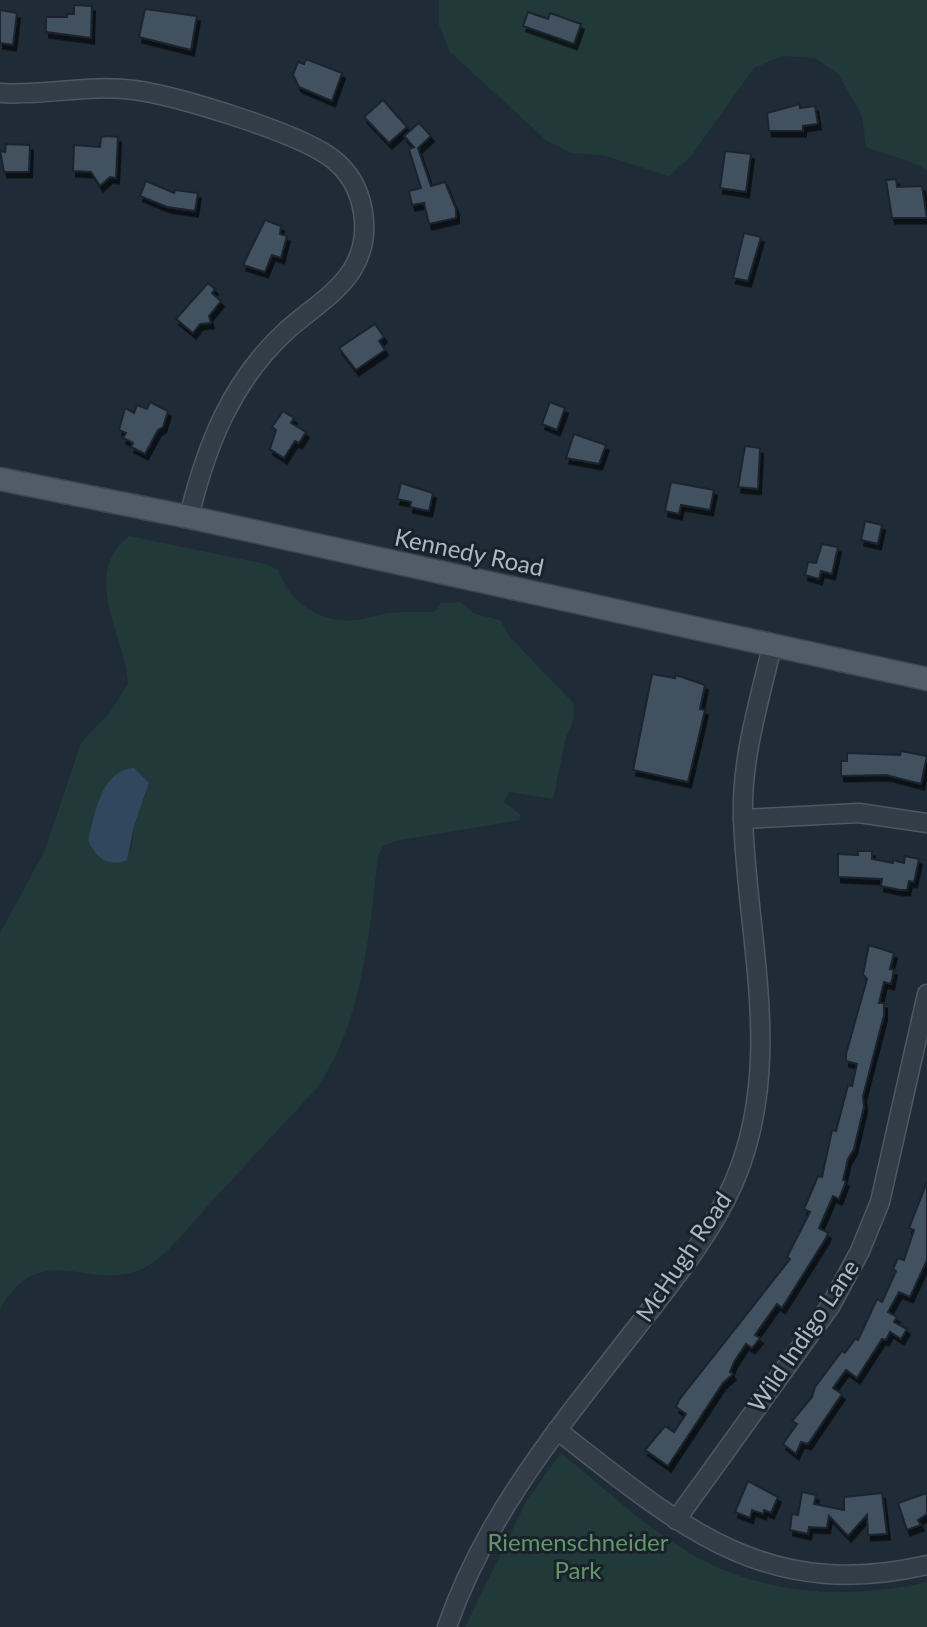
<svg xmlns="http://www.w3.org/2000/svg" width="927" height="1627" font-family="Lato,sans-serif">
<defs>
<filter id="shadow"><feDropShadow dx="3" dy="5.5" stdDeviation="0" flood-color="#0009"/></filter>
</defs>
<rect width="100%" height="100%" fill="#1f2b36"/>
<g fill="#223939" fill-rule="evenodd">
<path d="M 439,0 L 927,0 L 927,171 C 909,158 887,156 866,147 L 862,116 L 839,75 L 815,58 L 782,56 L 754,68 L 691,156 L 669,176 L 602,155 L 570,153 L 546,140 L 450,52 L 439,25 Z"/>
<path d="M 129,536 L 266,564 L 278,570 C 289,601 320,624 354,620 C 367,619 379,614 391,613 C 405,611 420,612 434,612 L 441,603 L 459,602 L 475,614 L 500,620 L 510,637 L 574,704 L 574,719 L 566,737 L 553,799 L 509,792 L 504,802 L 521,815 L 520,820 L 395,841 L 383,846 L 378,856 C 369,936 363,1020 317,1088 C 279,1128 242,1169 204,1210 C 187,1229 166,1258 142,1269 C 89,1293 42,1236 0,1309 L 0,933 L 45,850 L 81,743 L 110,712 L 128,684 C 126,636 79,576 129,536 ZM 147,790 L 134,826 L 131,851 L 102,859 L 91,848 Z"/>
<path d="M 561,1453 C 600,1484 638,1521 680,1547 C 755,1595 843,1601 927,1582 L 927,1627 L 465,1627 L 527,1500 Z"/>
</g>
<path fill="#30475d" d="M 134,768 L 149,783 L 134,826 L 127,860 C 108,868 95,857 88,840 C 95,814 101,770 134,768 Z"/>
<g fill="#42515f" stroke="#1a242d" stroke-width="2" filter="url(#shadow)">
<polygon points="74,5 92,6 91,38 46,32 46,17 67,17 67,14 74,14"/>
<polygon points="145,9 197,16 191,50 139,37"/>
<polygon points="0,10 17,13 13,45 0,43"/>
<polygon points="528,12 548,19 550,13 581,24 574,44 523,26"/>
<polygon points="306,59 342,73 332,101 299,87 293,75 298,62 304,64"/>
<polygon points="383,100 407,127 389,143 364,117"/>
<polygon points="800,104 800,108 815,106 818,124 803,126 803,131 769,131 767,113"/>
<polygon points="419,123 431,136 418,148 431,186 445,182 456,209 456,218 429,224 424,203 412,205 409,191 421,188 409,149 414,147 404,136"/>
<polygon points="107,136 118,137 116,178 110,177 100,186 91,172 73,171 74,145 100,147 101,137"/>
<polygon points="6,144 30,145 29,172 4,172 0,151 5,152"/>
<polygon points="725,151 751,154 746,192 720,188"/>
<polygon points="896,179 897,187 922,186 927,218 892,218 886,180"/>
<polygon points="146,181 174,193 175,190 198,193 195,211 167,207 140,196"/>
<polygon points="265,220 281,226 280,234 287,236 281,258 272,255 265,272 243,265"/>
<polygon points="744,233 761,237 748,281 733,278"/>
<polygon points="208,283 215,289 212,293 221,301 209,316 211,323 200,324 193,333 176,319"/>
<polygon points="375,324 384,337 379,341 385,350 356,370 339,348"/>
<polygon points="150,402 168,411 163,427 158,430 145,454 131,447 133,443 123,438 126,433 119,430 125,408 134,413 137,405 147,409"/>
<polygon points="550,402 565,408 557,430 542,424"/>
<polygon points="283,411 294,418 291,423 306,432 299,443 295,441 284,458 270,449 276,430 272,427"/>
<polygon points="574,434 606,445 599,464 566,458"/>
<polygon points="745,446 760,448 758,489 738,487"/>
<polygon points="671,482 714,490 710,510 681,505 679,514 665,511"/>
<polygon points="401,483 433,493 429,511 410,507 411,502 397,499"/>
<polygon points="865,521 882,525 878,544 861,540"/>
<polygon points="822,544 838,547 832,574 821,571 819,579 805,575 808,562 816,563"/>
<polygon points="652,674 675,678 676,675 705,685 700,709 705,710 688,782 633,770"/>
<polygon points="901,751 927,756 921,784 886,775 841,776 841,761 847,761 847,753 900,755"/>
<polygon points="858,851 872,851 872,859 893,863 893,860 904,863 905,856 919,859 914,882 909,881 907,890 900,890 881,886 882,879 838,877 838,854 858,855"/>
<polygon points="869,945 894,953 890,969 894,970 891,984 884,982 879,1003 884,1003 884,1015 863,1096 864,1107 854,1149 848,1159 843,1180 846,1181 839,1199 833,1196 819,1228 828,1233 826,1238 782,1308 777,1304 755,1335 760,1338 752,1348 746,1344 734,1362 730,1372 733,1374 723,1383 668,1466 645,1450 665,1426 674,1432 686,1414 676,1407 679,1400 790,1259 787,1257 810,1212 804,1209 818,1176 822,1177 832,1130 836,1131 848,1085 852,1086 857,1064 846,1061 846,1054 867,979 863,974"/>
<polygon points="927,1182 927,1260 910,1297 899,1292 888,1312 897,1317 894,1322 907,1329 901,1339 890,1332 886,1340 882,1339 857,1378 846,1370 833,1388 842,1394 808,1444 801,1442 796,1454 783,1444 797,1424 792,1421 812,1397 815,1387 842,1351 845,1353 855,1339 858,1340 877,1299 882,1302 896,1271 893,1269 898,1258 904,1260 914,1230 909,1228"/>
<polygon points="748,1481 778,1497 771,1513 764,1510 763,1514 752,1510 750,1518 735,1512"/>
<polygon points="802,1492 816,1495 814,1504 844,1510 844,1497 882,1493 887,1534 868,1535 867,1515 848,1536 829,1516 827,1528 809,1527 808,1534 790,1530 792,1514 798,1515"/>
<polygon points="927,1493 927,1514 918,1520 921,1525 907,1530 898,1503"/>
</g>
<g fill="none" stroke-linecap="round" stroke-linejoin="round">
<g stroke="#4d5862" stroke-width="21">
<g id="minor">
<path d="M 0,93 C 44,96 89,84 134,90 C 177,96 301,133 334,160 C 365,185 374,235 352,270 C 336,295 308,311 286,331 C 231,382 206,446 189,517"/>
<polyline points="743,819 859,813 927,823"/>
<path d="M 557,1430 C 678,1524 763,1603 927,1565"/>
<polyline points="676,1520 831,1305 860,1251 880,1202 927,994"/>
<path d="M 447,1627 C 486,1513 564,1421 637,1327 C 672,1282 711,1235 734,1182 C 785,1064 747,940 743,818 C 741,759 759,703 772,646"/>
</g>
</g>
<g stroke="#3c4650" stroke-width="25">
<polyline id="major" points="0,479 189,517 927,679"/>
</g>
<use href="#minor" stroke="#323d47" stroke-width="18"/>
<use href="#major" stroke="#505c67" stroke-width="22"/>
</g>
<g text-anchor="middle" stroke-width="6" stroke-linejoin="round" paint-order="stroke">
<g font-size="24" fill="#acb8c4" stroke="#18222b">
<text transform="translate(469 553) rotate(12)" y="8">Kennedy Road</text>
<text transform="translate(684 1257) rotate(-56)" y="8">McHugh Road</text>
<text transform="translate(804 1336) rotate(-56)" y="8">Wild Indigo Lane</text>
</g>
<g font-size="24" fill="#64956a" stroke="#18222b">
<text x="578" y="1551">Riemenschneider<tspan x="578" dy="28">Park</tspan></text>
</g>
</g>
</svg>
